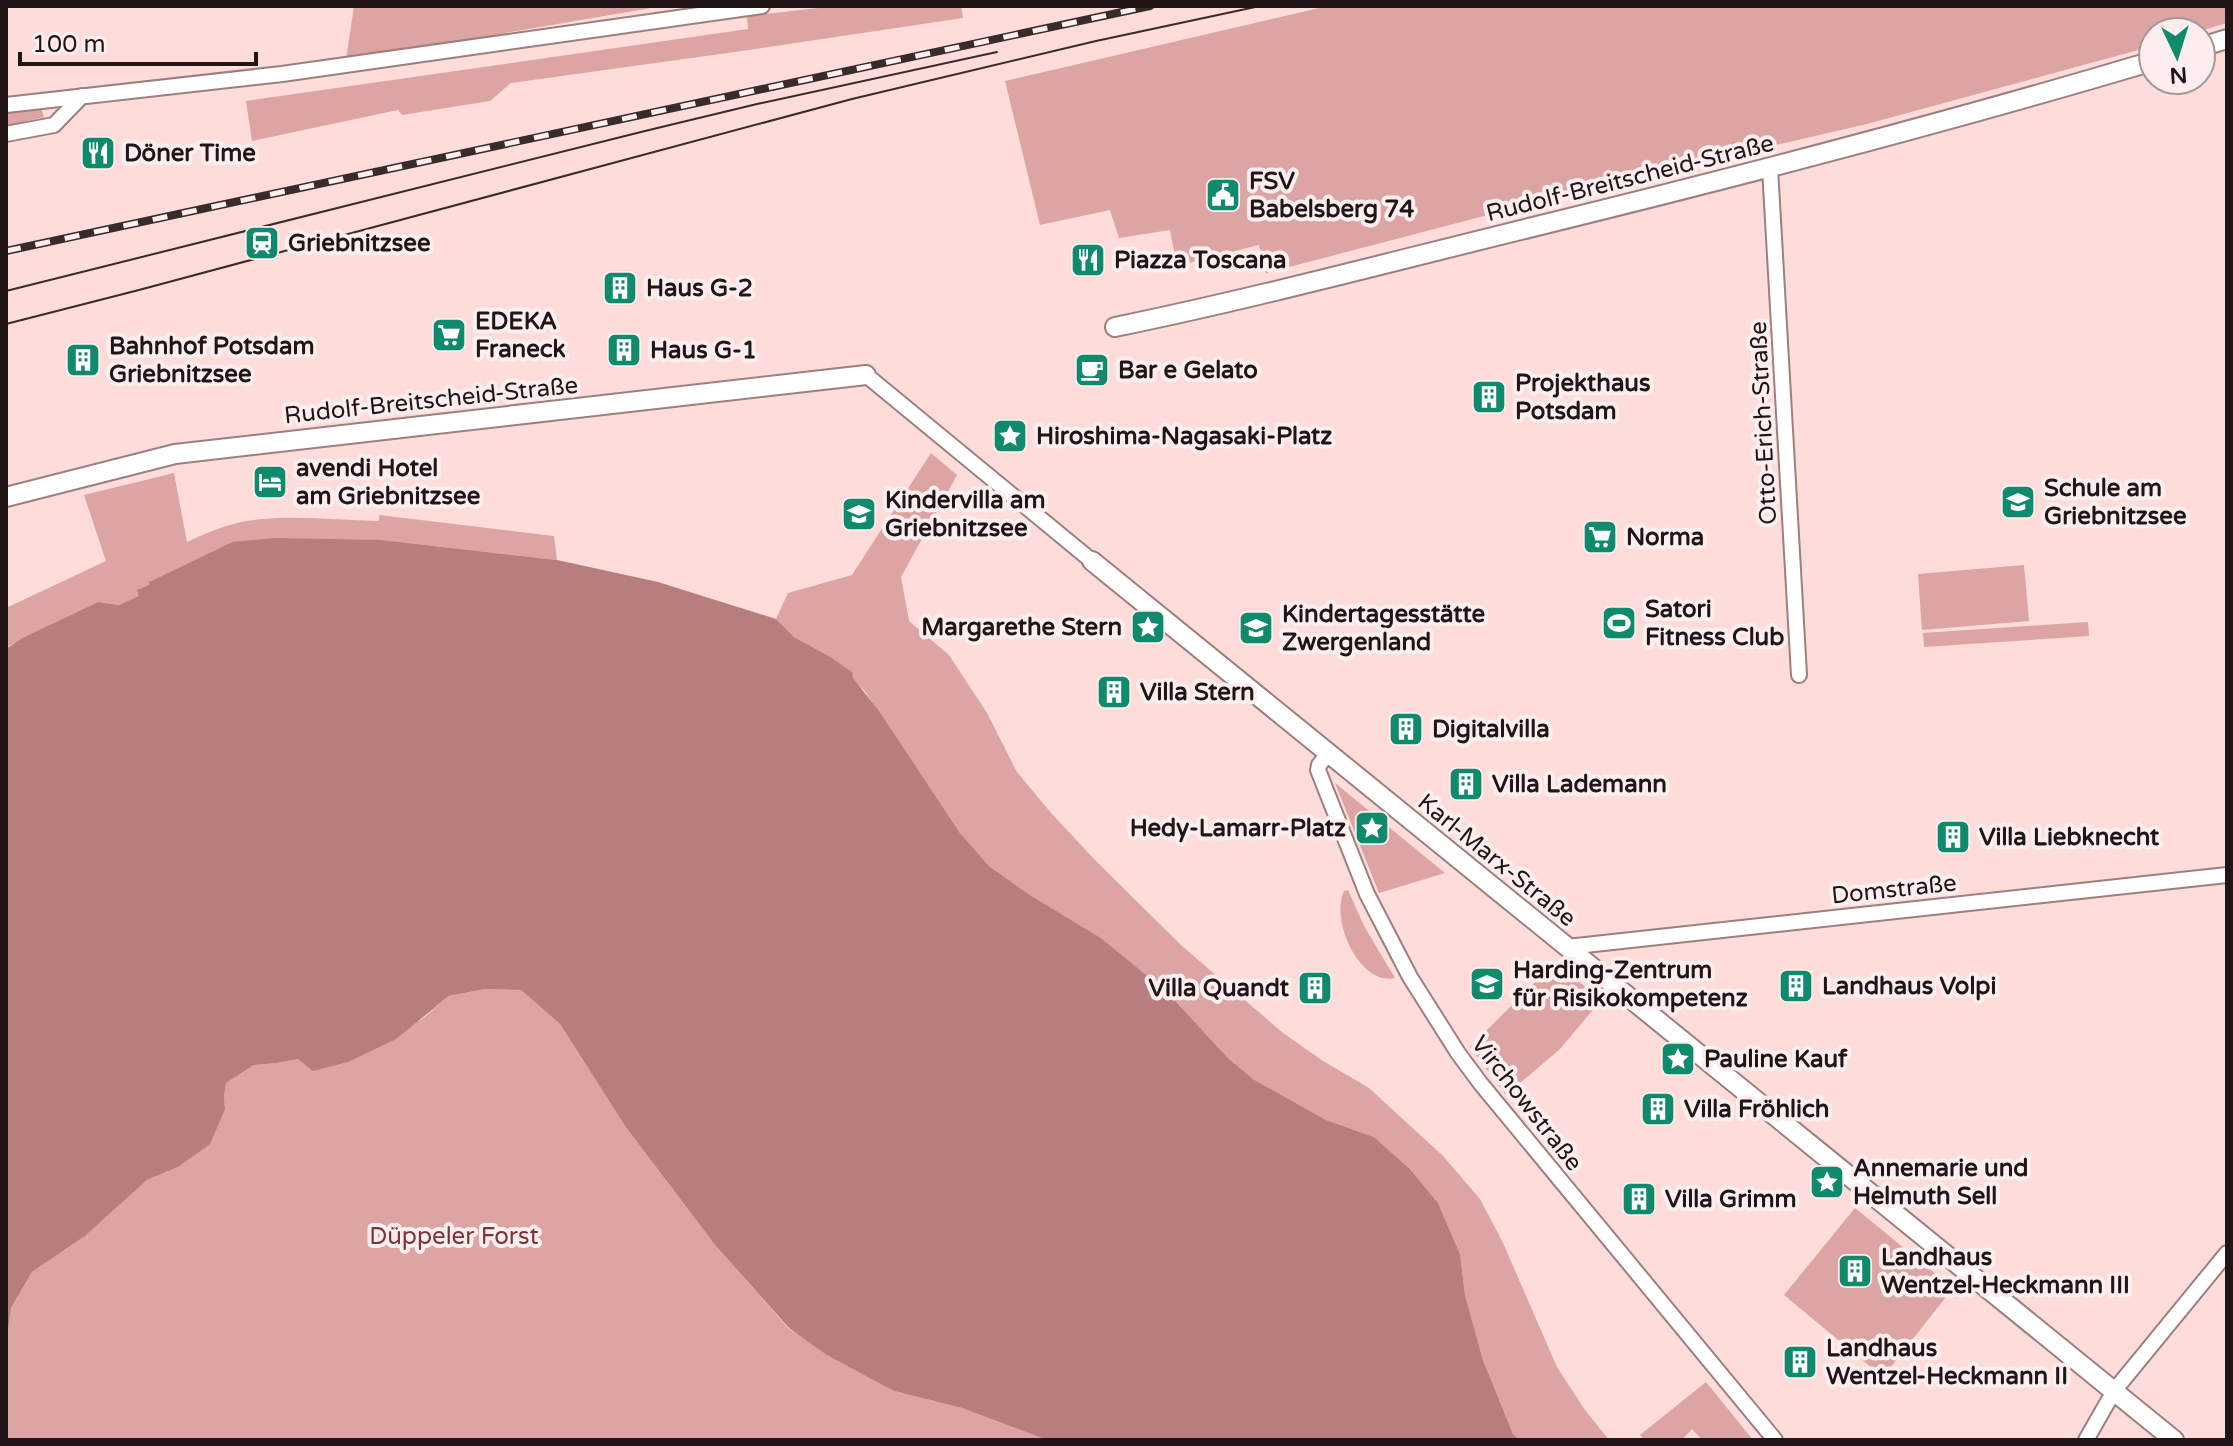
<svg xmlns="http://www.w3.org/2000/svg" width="2233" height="1446" font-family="'Varela Round',sans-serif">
<rect width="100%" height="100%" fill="#fddcda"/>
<g fill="#dca4a2">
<polygon points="354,6 663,6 346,60"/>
<polygon points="837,6 961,6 963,18 749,50 511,83 490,101 402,115 398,110 252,141 246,101 748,29 747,16"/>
<polygon points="1328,6 2227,6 2227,23 2197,32 2153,32 2153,46 1867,124 1684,166 1683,164 1266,273 1259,245 1177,266 1170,230 1119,238 1110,210 1040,225 1005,81"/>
<polygon points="41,108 44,117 6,126 6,112"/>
<polygon points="931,453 957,475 901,577 909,621 949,655 987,713 1017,772 1052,814 1095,860 1182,946 1283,1033 1323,1061 1369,1088 1443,1156 1480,1199 1503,1243 1557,1367 1585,1410 1609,1440 1520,1440 1513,1434 1483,1360 1465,1295 1460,1254 1438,1203 1410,1169 1374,1137 1326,1120 1253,1079 1228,1058 1167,992 1101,938 1030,895 990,867 960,833 864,690 827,655 794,637 776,619 788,593 852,575"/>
<path d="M 174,473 L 187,542 C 206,533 225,525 246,521 C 290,514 336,520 379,521 L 379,515 L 554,536 L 557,560 L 382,540 L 232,542 L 149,582 L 150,585 L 140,596 L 119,605 L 98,602 L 22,638 L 6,648 L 6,608 L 106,561 L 84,495 Z"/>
<polygon points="2024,565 2029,621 1922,630 1918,574"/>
<polygon points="2088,622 2089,636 1924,647 1923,633"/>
<polygon points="1335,783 1445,873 1379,893"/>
<path d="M 1348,890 L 1364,926 L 1395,978 C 1360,986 1330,921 1344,891 Z"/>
<polygon points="1555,962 1601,1000 1560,1049 1506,1095 1470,1047"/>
<polygon points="485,989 521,990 560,1024 625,1126 715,1245 789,1329 894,1391 962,1408 1047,1440 6,1440 6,1346 11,1308 32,1272 85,1236 147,1180 178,1167 225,1109 224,1096 226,1083 254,1065 277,1063 298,1059 421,1020 449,996"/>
<polygon points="1855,1208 1953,1288 1883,1377 1784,1295"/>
<polygon points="1706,1382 1753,1440 1702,1440 1692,1429 1682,1440 1675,1438 1673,1440 1645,1440 1640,1435"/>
</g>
<polygon fill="#b87e7d" points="275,538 382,540 557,560 658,582 776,619 794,637 827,655 852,672 853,678 879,711 960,833 990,867 1030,895 1101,938 1167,992 1228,1058 1253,1079 1326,1120 1374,1137 1410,1169 1438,1203 1460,1254 1465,1295 1483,1360 1513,1434 1520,1440 1047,1440 962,1408 894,1391 827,1355 789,1328 715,1245 625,1126 560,1024 521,990 485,989 449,996 396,1039 348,1062 313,1071 298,1059 277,1063 254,1065 226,1083 224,1096 225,1109 210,1144 178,1167 147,1180 85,1236 32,1272 11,1308 6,1346 6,649 22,638 98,602 119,605 139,596 137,590 149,585 149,582 232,542"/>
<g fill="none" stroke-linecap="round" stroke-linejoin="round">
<g stroke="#9c7f7e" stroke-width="18">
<g id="minor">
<polyline points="6,105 282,74 762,6"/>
<polyline points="6,134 54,125 82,96"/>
<polyline points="1770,168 1799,675"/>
<polyline points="866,375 1092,561"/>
<polyline points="1328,754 1319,765 1318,770 1367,894 1410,977 1458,1053 1481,1084 1775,1440"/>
<polyline points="1567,947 2227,875"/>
<polyline points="2086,1440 2114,1391 2227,1253"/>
</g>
</g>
<g stroke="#9c7f7e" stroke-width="22">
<g id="tertiary">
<polyline points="2201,47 2227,39"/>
<path d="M 1115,327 C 1256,298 1394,261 1533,227 C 1741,176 1948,122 2153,61"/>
<polyline points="6,497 175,454 866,375"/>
<polyline points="1092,561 2174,1440"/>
</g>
</g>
<use href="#minor" stroke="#fff" stroke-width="14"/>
<use href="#tertiary" stroke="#fff" stroke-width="18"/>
<g stroke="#382b2a" stroke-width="2">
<polyline points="6,291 645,131 757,104 997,52"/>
<polyline points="6,324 139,290 852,99 1096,41 1260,6"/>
</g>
<g stroke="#382b2a" stroke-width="8">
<polyline id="rail" points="6,251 1150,6"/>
</g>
<use href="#rail" stroke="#fceeee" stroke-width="5" stroke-dasharray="15" stroke-linecap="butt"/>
</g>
<defs>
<g id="restaurant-square" transform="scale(1.8)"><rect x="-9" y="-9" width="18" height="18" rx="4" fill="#108a6d" stroke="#fceeee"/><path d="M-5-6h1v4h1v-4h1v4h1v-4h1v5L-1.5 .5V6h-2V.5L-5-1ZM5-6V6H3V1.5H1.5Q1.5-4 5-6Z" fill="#fff"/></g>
<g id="civic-square" transform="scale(1.8)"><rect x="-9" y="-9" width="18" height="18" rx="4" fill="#108a6d" stroke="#fceeee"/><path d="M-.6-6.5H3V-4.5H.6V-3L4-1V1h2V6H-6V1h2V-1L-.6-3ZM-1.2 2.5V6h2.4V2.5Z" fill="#fff"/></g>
<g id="station-square" transform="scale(1.8)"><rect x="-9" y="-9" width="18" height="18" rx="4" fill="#108a6d" stroke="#fceeee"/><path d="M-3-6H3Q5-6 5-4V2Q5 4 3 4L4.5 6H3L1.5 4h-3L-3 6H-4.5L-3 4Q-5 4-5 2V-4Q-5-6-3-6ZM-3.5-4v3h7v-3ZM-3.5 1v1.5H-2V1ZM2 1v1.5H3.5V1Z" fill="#fff"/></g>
<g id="building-square" transform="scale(1.8)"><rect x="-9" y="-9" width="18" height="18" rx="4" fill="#108a6d" stroke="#fceeee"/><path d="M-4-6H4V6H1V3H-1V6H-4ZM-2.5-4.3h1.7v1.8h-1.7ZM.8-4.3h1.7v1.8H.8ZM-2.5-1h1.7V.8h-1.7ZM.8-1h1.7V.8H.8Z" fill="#fff"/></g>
<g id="supermarket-square" transform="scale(1.8)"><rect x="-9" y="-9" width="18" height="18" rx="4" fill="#108a6d" stroke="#fceeee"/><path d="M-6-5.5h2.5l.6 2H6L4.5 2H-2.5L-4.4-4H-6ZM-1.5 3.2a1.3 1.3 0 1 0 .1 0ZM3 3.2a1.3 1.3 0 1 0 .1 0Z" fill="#fff"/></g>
<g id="cafe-square" transform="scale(1.8)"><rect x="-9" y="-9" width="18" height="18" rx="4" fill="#108a6d" stroke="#fceeee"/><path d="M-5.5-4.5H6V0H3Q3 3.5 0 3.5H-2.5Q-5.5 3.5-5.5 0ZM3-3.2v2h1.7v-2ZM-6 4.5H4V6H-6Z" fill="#fff"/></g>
<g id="sight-square" transform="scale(1.8)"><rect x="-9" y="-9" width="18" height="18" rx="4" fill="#108a6d" stroke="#fceeee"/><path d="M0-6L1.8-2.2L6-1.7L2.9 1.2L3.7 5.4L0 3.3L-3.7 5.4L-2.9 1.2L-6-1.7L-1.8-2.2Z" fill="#fff"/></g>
<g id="hotel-square" transform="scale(1.8)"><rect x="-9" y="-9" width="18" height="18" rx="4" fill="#108a6d" stroke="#fceeee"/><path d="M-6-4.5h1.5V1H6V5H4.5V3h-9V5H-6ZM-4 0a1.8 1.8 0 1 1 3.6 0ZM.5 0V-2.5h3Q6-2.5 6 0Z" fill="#fff"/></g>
<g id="school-square" transform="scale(1.8)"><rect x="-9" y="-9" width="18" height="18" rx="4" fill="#108a6d" stroke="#fceeee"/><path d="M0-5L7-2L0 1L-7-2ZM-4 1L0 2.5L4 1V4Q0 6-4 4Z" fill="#fff"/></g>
<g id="stadium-square" transform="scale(1.8)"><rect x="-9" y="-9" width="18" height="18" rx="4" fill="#108a6d" stroke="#fceeee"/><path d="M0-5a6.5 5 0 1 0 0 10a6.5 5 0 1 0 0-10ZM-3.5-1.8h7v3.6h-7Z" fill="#fff"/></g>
<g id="university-square" transform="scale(1.8)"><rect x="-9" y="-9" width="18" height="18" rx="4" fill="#108a6d" stroke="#fceeee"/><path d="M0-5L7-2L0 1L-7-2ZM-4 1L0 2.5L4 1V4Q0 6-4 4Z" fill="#fff"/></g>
</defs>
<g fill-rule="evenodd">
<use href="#restaurant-square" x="98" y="153"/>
<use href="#civic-square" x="1223" y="195"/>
<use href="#station-square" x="262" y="243"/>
<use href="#restaurant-square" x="1088" y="260"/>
<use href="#building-square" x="620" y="288"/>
<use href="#supermarket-square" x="449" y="335"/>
<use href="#building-square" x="624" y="350"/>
<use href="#building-square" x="83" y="360"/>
<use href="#cafe-square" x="1092" y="370"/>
<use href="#building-square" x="1489" y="397"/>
<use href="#sight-square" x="1010" y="436"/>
<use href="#hotel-square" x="270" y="482"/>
<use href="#school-square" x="2018" y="502"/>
<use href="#school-square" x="859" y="514"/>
<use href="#supermarket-square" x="1600" y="537"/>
<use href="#stadium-square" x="1619" y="623"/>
<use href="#sight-square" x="1148" y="627"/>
<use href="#school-square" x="1256" y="628"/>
<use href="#building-square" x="1114" y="692"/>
<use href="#building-square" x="1406" y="729"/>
<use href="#building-square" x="1466" y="784"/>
<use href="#sight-square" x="1372" y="828"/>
<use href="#building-square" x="1953" y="837"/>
<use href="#university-square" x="1487" y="984"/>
<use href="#building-square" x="1796" y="986"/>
<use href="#building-square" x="1315" y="988"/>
<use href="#sight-square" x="1678" y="1059"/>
<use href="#building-square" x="1658" y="1109"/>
<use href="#sight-square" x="1827" y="1182"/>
<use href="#building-square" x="1639" y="1199"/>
<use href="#building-square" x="1855" y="1271"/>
<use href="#building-square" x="1800" y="1362"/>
</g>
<g text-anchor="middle" stroke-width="8" stroke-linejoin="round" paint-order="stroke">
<g font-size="24" font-weight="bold" fill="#211615" stroke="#fceeee" text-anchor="start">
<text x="124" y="161">Döner Time</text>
<text x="1249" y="189">FSV<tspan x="1249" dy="28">Babelsberg 74</tspan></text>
<text x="288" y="251">Griebnitzsee</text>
<text x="1114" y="268">Piazza Toscana</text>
<text x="646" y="296">Haus G-2</text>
<text x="475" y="329">EDEKA<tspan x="475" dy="28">Franeck</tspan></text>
<text x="109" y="354">Bahnhof Potsdam<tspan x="109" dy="28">Griebnitzsee</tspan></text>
<text x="650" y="358">Haus G-1</text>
<text x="1118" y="378">Bar e Gelato</text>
<text x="1515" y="391">Projekthaus<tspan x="1515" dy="28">Potsdam</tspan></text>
<text x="1036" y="444">Hiroshima-Nagasaki-Platz</text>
<text x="296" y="476">avendi Hotel<tspan x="296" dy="28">am Griebnitzsee</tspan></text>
<text x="2044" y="496">Schule am<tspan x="2044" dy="28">Griebnitzsee</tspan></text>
<text x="885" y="508">Kindervilla am<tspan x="885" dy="28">Griebnitzsee</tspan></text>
<text x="1626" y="545">Norma</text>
<text x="1645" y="617">Satori<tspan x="1645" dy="28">Fitness Club</tspan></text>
<text x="1282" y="622">Kindertagesstätte<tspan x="1282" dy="28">Zwergenland</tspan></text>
<text x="1122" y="635" text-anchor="end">Margarethe Stern</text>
<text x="1140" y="700">Villa Stern</text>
<text x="1432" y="737">Digitalvilla</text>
<text x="1492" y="792">Villa Lademann</text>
<text x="1346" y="836" text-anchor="end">Hedy-Lamarr-Platz</text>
<text x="1979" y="845">Villa Liebknecht</text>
<text x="1513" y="978">Harding-Zentrum<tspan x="1513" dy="28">für Risikokompetenz</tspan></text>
<text x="1822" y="994">Landhaus Volpi</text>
<text x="1289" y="996" text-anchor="end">Villa Quandt</text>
<text x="1704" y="1067">Pauline Kauf</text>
<text x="1684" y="1117">Villa Fröhlich</text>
<text x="1853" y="1176">Annemarie und<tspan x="1853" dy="28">Helmuth Sell</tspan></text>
<text x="1665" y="1207">Villa Grimm</text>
<text x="1881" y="1265">Landhaus<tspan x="1881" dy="28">Wentzel-Heckmann III</tspan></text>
<text x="1826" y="1356">Landhaus<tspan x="1826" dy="28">Wentzel-Heckmann II</tspan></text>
</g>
<g font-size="24" fill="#211615" stroke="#fceeee">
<text transform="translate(1630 178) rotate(-14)" y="8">Rudolf-Breitscheid-Straße</text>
<text transform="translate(431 400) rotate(-6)" y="8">Rudolf-Breitscheid-Straße</text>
<text transform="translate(1763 423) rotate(-93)" y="8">Otto-Erich-Straße</text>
<text transform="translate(1497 860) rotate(39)" y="8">Karl-Marx-Straße</text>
<text transform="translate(1894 889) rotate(-6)" y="8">Domstraße</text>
<text transform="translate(1527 1103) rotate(52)" y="8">Virchowstraße</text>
</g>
<g font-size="24" fill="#7c3335" stroke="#fceeee">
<text x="454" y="1244">Düppeler Forst</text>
</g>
</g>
<rect width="2233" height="1446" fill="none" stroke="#211615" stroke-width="16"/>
<g transform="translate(2177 56) rotate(176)"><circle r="38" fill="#fceeee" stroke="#a49897" stroke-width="2"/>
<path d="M0-6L14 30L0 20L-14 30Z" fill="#108a6d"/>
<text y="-12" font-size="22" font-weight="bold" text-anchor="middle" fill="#211615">N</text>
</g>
<path d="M20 52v12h236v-12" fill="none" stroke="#211615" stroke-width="4"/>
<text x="32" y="52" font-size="24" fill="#211615" stroke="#fceeee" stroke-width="6" paint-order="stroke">100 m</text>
</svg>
